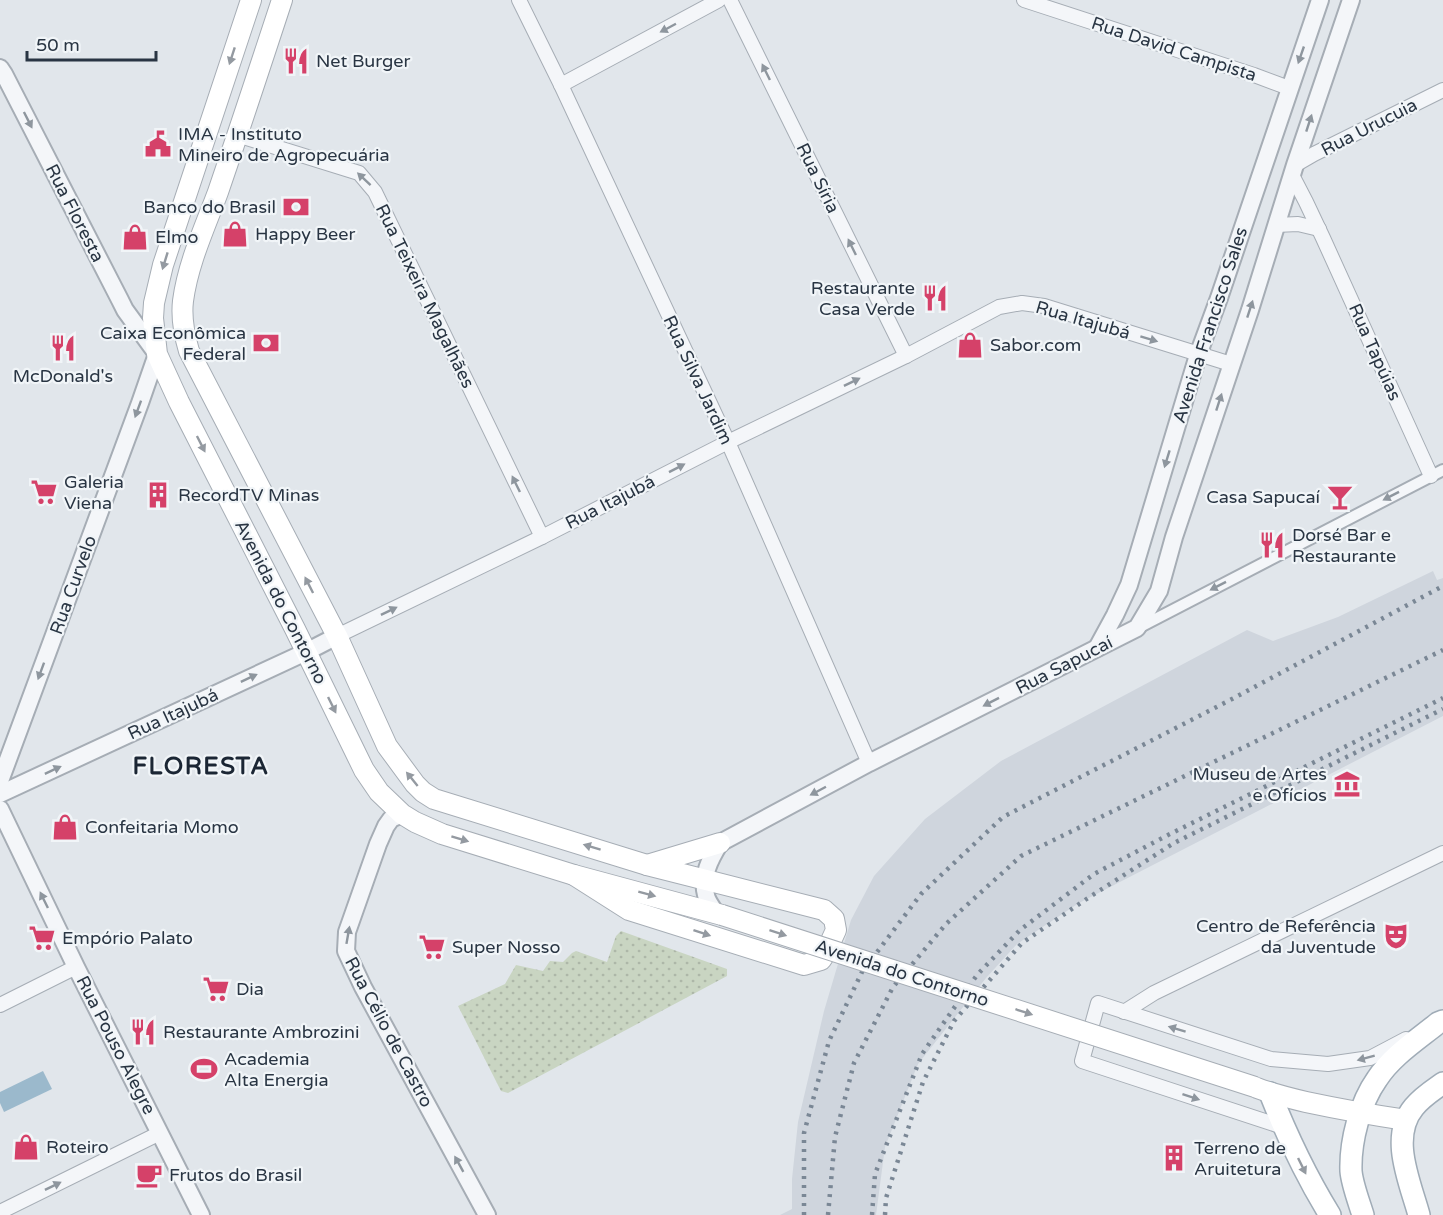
<svg xmlns="http://www.w3.org/2000/svg" width="1443" height="1215" font-family="'Varela Round',sans-serif">
<defs>
<pattern id="grass-dots" width="8" height="8" patternUnits="userSpaceOnUse" patternTransform="scale(1.5)"><rect width="8" height="8" fill="#c9d5c2"/><path d="M2 2h.1M6 6h.1" fill="none" stroke="#adb7a8" stroke-width="1.8" stroke-linecap="round"/></pattern>
</defs>
<rect width="100%" height="100%" fill="#e1e6eb"/>
<polygon fill="#cfd5dd" points="1433,571 1437,580 1443,578 1443,716 1079,903 1017,944 986,978 918,1064 885,1147 876,1215 780,1215 792,1209 792,1179 798,1122 824,1011 851,920 874,876 925,819 1001,761 1247,630 1273,641 1338,617"/>
<polygon fill="url(#grass-dots)" points="621,931 727,969 727,976 508,1093 501,1091 458,1006 505,984 516,965 543,971 550,961 563,962 572,953 576,951 607,962 616,936"/>
<polygon fill="#9bb9cc" points="43,1071 52,1089 4,1112 0,1103 0,1092"/>
<g fill="none" stroke-linecap="round" stroke-linejoin="round">
<g stroke="#a6adb5" stroke-width="14">
<polyline id="pedestrian" points="1140,627 1443,470"/>
</g>
<g stroke="#a6adb5" stroke-width="16">
<g id="minor">
<polyline points="519,0 561,85 728,442 869,763"/>
<polyline points="730,0 906,356"/>
<polyline points="1024,0 1254,75 1289,88"/>
<polyline points="561,85 719,0"/>
<polyline points="237,135 359,173 375,192 542,537"/>
<polyline points="1295,165 1314,154 1443,90"/>
<polyline points="1292,175 1306,202 1323,238 1431,476"/>
<polyline points="1276,225 1298,224 1319,229"/>
<polyline points="337,636 542,537 728,442 906,356 999,307 1022,303 1044,306 1231,364"/>
<polyline points="0,1005 76,967"/>
<polyline points="1124,1012 1154,993 1443,853"/>
<polyline points="1283,1127 1082,1061 1098,1003 1271,1059 1328,1064 1370,1058 1406,1039"/>
<polyline points="0,1212 160,1133"/>
</g>
</g>
<g stroke="#a6adb5" stroke-width="20">
<g id="tertiary">
<polyline points="0,68 4,74 120,300 125,310 157,354 140,403 0,781"/>
<polyline points="1097,648 1115,615 1129,585 1198,355 1219,298 1320,0"/>
<polyline points="0,794 306,652 337,636"/>
<polyline points="0,809 76,967 201,1215"/>
<polyline points="402,814 391,819 386,826 378,844 347,932 346,951 363,987 487,1215"/>
<path d="M 715,912 C 712,907 707,901 706,895 C 701,876 710,859 720,843 L 869,763 L 1137,628 L 1159,591 L 1174,537 L 1250,310 L 1295,165 L 1351,0"/>
</g>
</g>
<g stroke="#a6adb5" stroke-width="22">
<g id="secondary">
<polyline points="251,0 163,265 154,303 153,318 157,354 179,402 295,629 364,770 379,792 402,814 415,822 442,834 574,875 722,915"/>
<path d="M 282,0 C 261,64 240,128 218,192 C 205,227 188,263 183,301 C 181,318 184,334 189,351 L 337,636 L 387,746 L 415,784 L 423,792 L 434,799 L 647,865 L 824,910 L 834,919 L 836,930 L 825,954 L 821,960 L 804,965 L 629,910 L 574,875"/>
<polyline points="647,865 720,843"/>
<path d="M 1257,1088 C 1273,1094 1289,1098 1306,1102 C 1339,1109 1372,1115 1406,1120"/>
</g>
</g>
<g stroke="#a0acb7" stroke-width="24">
<g id="primary">
<path d="M 1270,1093 C 1287,1136 1306,1176 1330,1215"/>
<path d="M 1363,1215 C 1359,1202 1352,1184 1351,1171 C 1350,1141 1360,1103 1377,1079 C 1392,1056 1417,1040 1438,1023 L 1443,1021"/>
<path d="M 1419,1215 C 1410,1182 1389,1137 1414,1107 C 1422,1097 1433,1090 1443,1083"/>
</g>
</g>
<use href="#pedestrian" stroke="#f4f6f9" stroke-width="10"/>
<use href="#minor" stroke="#f4f6f9" stroke-width="14"/>
<use href="#tertiary" stroke="#f4f6f9" stroke-width="16"/>
<use href="#secondary" stroke="#fff" stroke-width="20"/>
<use href="#primary" stroke="#fff" stroke-width="21"/>
<g stroke="#7a8795" stroke-width="4.5" stroke-dasharray="3 6" stroke-linecap="butt">
<polyline points="804,1215 804,1133 829,1041 862,972 921,894 1003,817 1232,699 1443,586"/>
<polyline points="828,1215 835,1137 854,1063 893,987 946,924 1021,856 1443,650"/>
<polyline points="872,1215 875,1174 922,1054 977,975 1020,930 1094,874 1168,835 1443,698"/>
<polyline points="885,1215 886,1198 923,1082 954,1021 1022,943 1088,898 1174,843 1443,709"/>
</g>
<g stroke="#a6adb5" stroke-width="22" stroke-linecap="butt">
<polyline id="secondary-bridge" points="722,915 1255,1087"/>
</g>
<use href="#secondary-bridge" stroke="#fff" stroke-width="20"/>
</g>
<defs><path id="oneway-solid" d="M-6-.8H1V-3.2L6.5 0L1 3.2V.8H-6Z" transform="scale(1.5)"/></defs>
<g fill="#8e969e">
<use href="#oneway-solid" transform="translate(668 28) rotate(152)"/>
<use href="#oneway-solid" transform="translate(1301 55) rotate(109)"/>
<use href="#oneway-solid" transform="translate(766 72) rotate(-116)"/>
<use href="#oneway-solid" transform="translate(28 120) rotate(63)"/>
<use href="#oneway-solid" transform="translate(1309 123) rotate(-72)"/>
<use href="#oneway-solid" transform="translate(364 179) rotate(-137)"/>
<use href="#oneway-solid" transform="translate(852 247) rotate(-116)"/>
<use href="#oneway-solid" transform="translate(1250 309) rotate(-72)"/>
<use href="#oneway-solid" transform="translate(1149 339) rotate(17)"/>
<use href="#oneway-solid" transform="translate(852 382) rotate(-26)"/>
<use href="#oneway-solid" transform="translate(1219 402) rotate(-72)"/>
<use href="#oneway-solid" transform="translate(138 409) rotate(110)"/>
<use href="#oneway-solid" transform="translate(1167 459) rotate(107)"/>
<use href="#oneway-solid" transform="translate(677 468) rotate(-27)"/>
<use href="#oneway-solid" transform="translate(516 484) rotate(-116)"/>
<use href="#oneway-solid" transform="translate(1391 496) rotate(153)"/>
<use href="#oneway-solid" transform="translate(1218 586) rotate(153)"/>
<use href="#oneway-solid" transform="translate(389 611) rotate(-26)"/>
<use href="#oneway-solid" transform="translate(41 671) rotate(110)"/>
<use href="#oneway-solid" transform="translate(249 678) rotate(-25)"/>
<use href="#oneway-solid" transform="translate(991 702) rotate(153)"/>
<use href="#oneway-solid" transform="translate(53 770) rotate(-25)"/>
<use href="#oneway-solid" transform="translate(818 791) rotate(152)"/>
<use href="#oneway-solid" transform="translate(44 900) rotate(-116)"/>
<use href="#oneway-solid" transform="translate(348 935) rotate(-80)"/>
<use href="#oneway-solid" transform="translate(1177 1029) rotate(-163)"/>
<use href="#oneway-solid" transform="translate(1366 1058) rotate(165)"/>
<use href="#oneway-solid" transform="translate(1191 1097) rotate(18)"/>
<use href="#oneway-solid" transform="translate(459 1164) rotate(-119)"/>
<use href="#oneway-solid" transform="translate(53 1186) rotate(-26)"/>
</g>
<g fill="#949aa1">
<use href="#oneway-solid" transform="translate(232 56) rotate(108)"/>
<use href="#oneway-solid" transform="translate(165 261) rotate(107)"/>
<use href="#oneway-solid" transform="translate(201 444) rotate(63)"/>
<use href="#oneway-solid" transform="translate(309 585) rotate(-117)"/>
<use href="#oneway-solid" transform="translate(332 705) rotate(64)"/>
<use href="#oneway-solid" transform="translate(412 779) rotate(-129)"/>
<use href="#oneway-solid" transform="translate(460 839) rotate(17)"/>
<use href="#oneway-solid" transform="translate(592 847) rotate(-163)"/>
<use href="#oneway-solid" transform="translate(647 894) rotate(15)"/>
<use href="#oneway-solid" transform="translate(702 933) rotate(18)"/>
<use href="#oneway-solid" transform="translate(778 933) rotate(18)"/>
<use href="#oneway-solid" transform="translate(1024 1012) rotate(18)"/>
<use href="#oneway-solid" transform="translate(1302 1166) rotate(64)"/>
</g>
<defs>
<g id="restaurant-bare" transform="scale(2.07)"><path d="M-5-6h1v4h1v-4h1v4h1v-4h1v5L-1.5 .5V6h-2V.5L-5-1ZM5-6V6H3V1.5H1.5Q1.5-4 5-6Z" fill="#d54169" stroke="#f1f5f8" stroke-width="2.5" paint-order="stroke"/></g>
<g id="civic-bare" transform="scale(2.07)"><path d="M-.6-6.5H3V-4.5H.6V-3L4-1V1h2V6H-6V1h2V-1L-.6-3ZM-1.2 2.5V6h2.4V2.5Z" fill="#d54169" stroke="#f1f5f8" stroke-width="2.5" paint-order="stroke"/></g>
<g id="bank-bare" transform="scale(2.07)"><path d="M-6-4H6V4H-6ZM0-2.3a2.3 2.3 0 1 0 0 4.6a2.3 2.3 0 1 0 0-4.6Z" fill="#d54169" stroke="#f1f5f8" stroke-width="2.5" paint-order="stroke"/></g>
<g id="shop-bare" transform="scale(2.07)"><path d="M-5-2.5h2.3a2.7 3.5 0 0 1 5.4 0H5L5.5 6h-11ZM-1.5-2.5h3a1.5 2.3 0 0 0-3 0Z" fill="#d54169" stroke="#f1f5f8" stroke-width="2.5" paint-order="stroke"/></g>
<g id="supermarket-bare" transform="scale(2.07)"><path d="M-6-5.5h2.5l.6 2H6L4.5 2H-2.5L-4.4-4H-6ZM-1.5 3.2a1.3 1.3 0 1 0 .1 0ZM3 3.2a1.3 1.3 0 1 0 .1 0Z" fill="#d54169" stroke="#f1f5f8" stroke-width="2.5" paint-order="stroke"/></g>
<g id="building-bare" transform="scale(2.07)"><path d="M-4-6H4V6H1V3H-1V6H-4ZM-2.5-4.3h1.7v1.8h-1.7ZM.8-4.3h1.7v1.8H.8ZM-2.5-1h1.7V.8h-1.7ZM.8-1h1.7V.8H.8Z" fill="#d54169" stroke="#f1f5f8" stroke-width="2.5" paint-order="stroke"/></g>
<g id="bar-bare" transform="scale(2.07)"><path d="M-6-5H6L.8 .8V4.5H3.5V6h-7V4.5H-.8V.8Z" fill="#d54169" stroke="#f1f5f8" stroke-width="2.5" paint-order="stroke"/></g>
<g id="museum-bare" transform="scale(2.07)"><path d="M0-6L6-3V-2H-6V-3ZM-5-1h2V3h-2ZM-1-1h2V3h-2ZM3-1h2V3H3ZM-6 4H6V6H-6Z" fill="#d54169" stroke="#f1f5f8" stroke-width="2.5" paint-order="stroke"/></g>
<g id="theatre-bare" transform="scale(2.07)"><path d="M-5-5.5Q0-4 5-5.5V0Q5 5 0 6Q-5 5-5 0ZM-3.3-2.5H-1v1.5H-3.3ZM1-2.5H3.3v1.5H1ZM-2.8 1Q0 5.5 2.8 1Z" fill="#d54169" stroke="#f1f5f8" stroke-width="2.5" paint-order="stroke"/></g>
<g id="stadium-bare" transform="scale(2.07)"><path d="M0-5a6.5 5 0 1 0 0 10a6.5 5 0 1 0 0-10ZM-3.5-1.8h7v3.6h-7Z" fill="#d54169" stroke="#f1f5f8" stroke-width="2.5" paint-order="stroke"/></g>
<g id="cafe-bare" transform="scale(2.07)"><path d="M-5.5-4.5H6V0H3Q3 3.5 0 3.5H-2.5Q-5.5 3.5-5.5 0ZM3-3.2v2h1.7v-2ZM-6 4.5H4V6H-6Z" fill="#d54169" stroke="#f1f5f8" stroke-width="2.5" paint-order="stroke"/></g>
</defs>
<g fill-rule="evenodd">
<use href="#restaurant-bare" x="296" y="61"/>
<use href="#civic-bare" x="158" y="144"/>
<use href="#bank-bare" x="296" y="207"/>
<use href="#shop-bare" x="235" y="234"/>
<use href="#shop-bare" x="135" y="237"/>
<use href="#restaurant-bare" x="935" y="298"/>
<use href="#bank-bare" x="266" y="343"/>
<use href="#shop-bare" x="970" y="345"/>
<use href="#restaurant-bare" x="63" y="348"/>
<use href="#supermarket-bare" x="44" y="492"/>
<use href="#building-bare" x="158" y="495"/>
<use href="#bar-bare" x="1340" y="497"/>
<use href="#restaurant-bare" x="1272" y="545"/>
<use href="#museum-bare" x="1347" y="784"/>
<use href="#shop-bare" x="65" y="827"/>
<use href="#theatre-bare" x="1396" y="936"/>
<use href="#supermarket-bare" x="42" y="938"/>
<use href="#supermarket-bare" x="432" y="947"/>
<use href="#supermarket-bare" x="216" y="989"/>
<use href="#restaurant-bare" x="143" y="1032"/>
<use href="#stadium-bare" x="204" y="1069"/>
<use href="#shop-bare" x="26" y="1147"/>
<use href="#building-bare" x="1174" y="1158"/>
<use href="#cafe-bare" x="149" y="1175"/>
</g>
<g text-anchor="middle" stroke-width="4.5" stroke-linejoin="round" paint-order="stroke">
<g font-size="18" fill="#293543" stroke="#f1f5f8">
<text transform="translate(1174 49) rotate(18)" y="6">Rua David Campista</text>
<text transform="translate(1369 127) rotate(-27)" y="6">Rua Urucuia</text>
<text transform="translate(818 178) rotate(64)" y="6">Rua Síria</text>
<text transform="translate(75 213) rotate(63)" y="6">Rua Floresta</text>
<text transform="translate(425 296) rotate(64)" y="6">Rua Teixeira Magalhães</text>
<text transform="translate(1083 320) rotate(16)" y="6">Rua Itajubá</text>
<text transform="translate(1210 325) rotate(-72)" y="6">Avenida Francisco Sales</text>
<text transform="translate(1375 352) rotate(66)" y="6">Rua Tapúias</text>
<text transform="translate(698 380) rotate(65)" y="6">Rua Silva Jardim</text>
<text transform="translate(610 502) rotate(-27)" y="6">Rua Itajubá</text>
<text transform="translate(73 585) rotate(-70)" y="6">Rua Curvelo</text>
<text transform="translate(281 602) rotate(63)" y="6">Avenida do Contorno</text>
<text transform="translate(1064 665) rotate(-27)" y="6">Rua Sapucaí</text>
<text transform="translate(173 714) rotate(-25)" y="6">Rua Itajubá</text>
<text transform="translate(902 973) rotate(18)" y="6">Avenida do Contorno</text>
<text transform="translate(389 1032) rotate(62)" y="6">Rua Célio de Castro</text>
<text transform="translate(116 1045) rotate(63)" y="6">Rua Pouso Alegre</text>
</g>
<g font-size="18" fill="#293543" stroke="#f1f5f8" text-anchor="start">
<text x="316" y="67">Net Burger</text>
<text x="178" y="140">IMA - Instituto<tspan x="178" dy="21">Mineiro de Agropecuária</tspan></text>
<text x="276" y="213" text-anchor="end">Banco do Brasil</text>
<text x="255" y="240">Happy Beer</text>
<text x="155" y="243">Elmo</text>
<text x="915" y="294" text-anchor="end">Restaurante<tspan x="915" dy="21">Casa Verde</tspan></text>
<text x="246" y="339" text-anchor="end">Caixa Econômica<tspan x="246" dy="21">Federal</tspan></text>
<text x="990" y="351">Sabor.com</text>
<text x="63" y="382" text-anchor="middle">McDonald's</text>
<text x="64" y="488">Galeria<tspan x="64" dy="21">Viena</tspan></text>
<text x="178" y="501">RecordTV Minas</text>
<text x="1320" y="503" text-anchor="end">Casa Sapucaí</text>
<text x="1292" y="541">Dorsé Bar e<tspan x="1292" dy="21">Restaurante</tspan></text>
<text x="1327" y="780" text-anchor="end">Museu de Artes<tspan x="1327" dy="21">e Ofícios</tspan></text>
<text x="85" y="833">Confeitaria Momo</text>
<text x="1376" y="932" text-anchor="end">Centro de Referência<tspan x="1376" dy="21">da Juventude</tspan></text>
<text x="62" y="944">Empório Palato</text>
<text x="452" y="953">Super Nosso</text>
<text x="236" y="995">Dia</text>
<text x="163" y="1038">Restaurante Ambrozini</text>
<text x="224" y="1065">Academia<tspan x="224" dy="21">Alta Energia</tspan></text>
<text x="46" y="1153">Roteiro</text>
<text x="1194" y="1154">Terreno de<tspan x="1194" dy="21">Aruitetura</tspan></text>
<text x="169" y="1181">Frutos do Brasil</text>
</g>
<g font-size="24" font-weight="bold" letter-spacing="1.5" fill="#1b2634" stroke="#f1f5f8">
<text x="201" y="774">FLORESTA</text>
</g>
</g>
<path d="M27 51v9h129v-9" fill="none" stroke="#293543" stroke-width="3"/>
<text x="36" y="51" font-size="18" fill="#293543" stroke="#f1f5f8" stroke-width="4.5" paint-order="stroke">50 m</text>
</svg>
